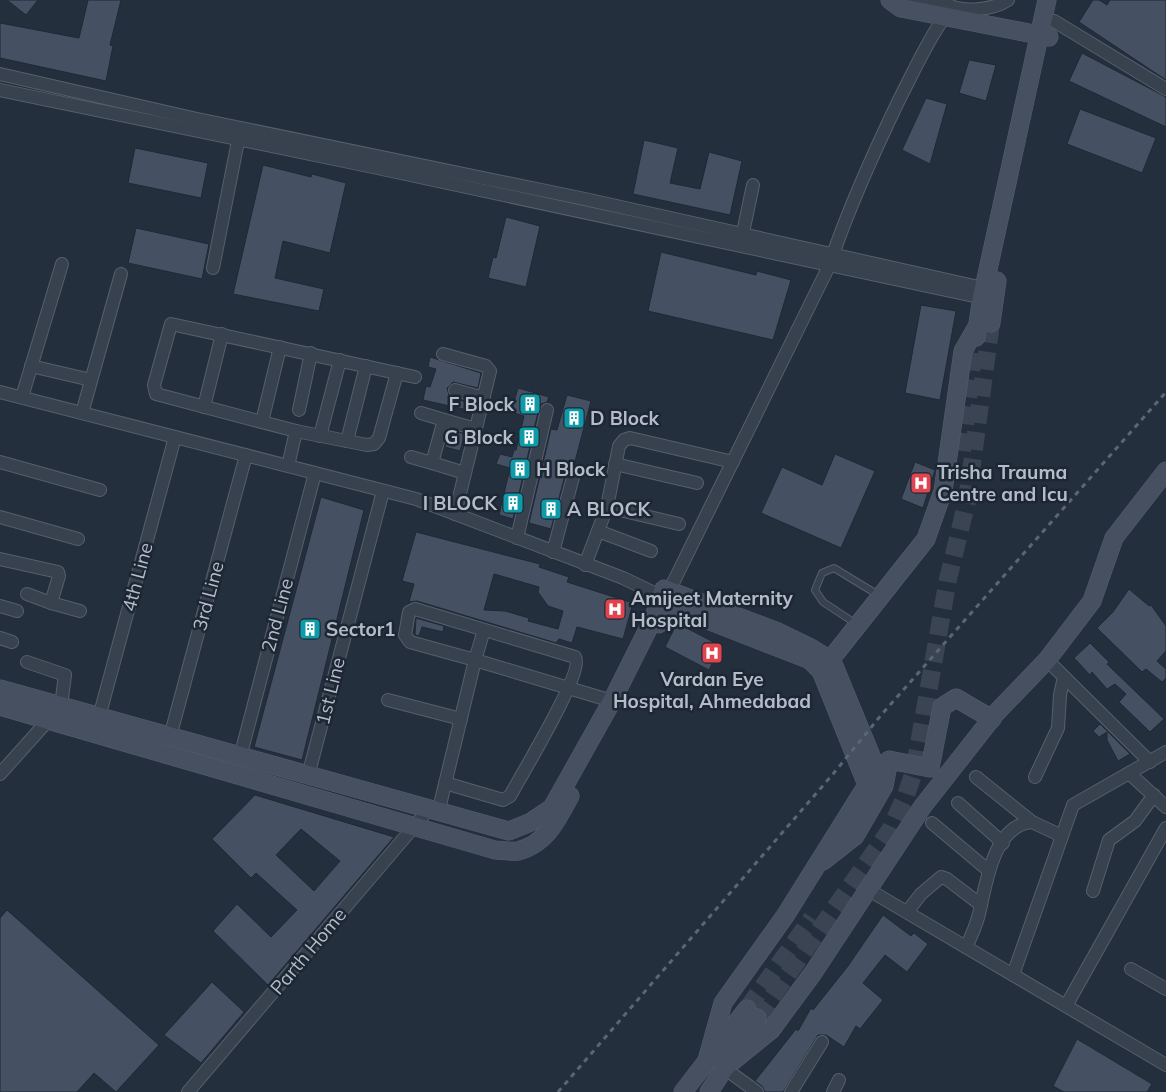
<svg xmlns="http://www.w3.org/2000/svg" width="1166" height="1092" font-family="Mulish,sans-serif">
<rect width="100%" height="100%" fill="#242f3e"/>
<g fill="#455162" stroke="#1f2835" fill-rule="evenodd">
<polygon points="7,0 38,0 26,15"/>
<polygon points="88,0 121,0 110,45 113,46 106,81 0,58 0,23 79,38"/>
<polygon points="1093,0 1099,0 1107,5 1110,0 1166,0 1166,80 1079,22"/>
<polygon points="1082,53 1166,97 1166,127 1069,81"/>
<polygon points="969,60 996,65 986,101 959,93"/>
<polygon points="926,98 947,104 930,164 902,150"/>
<polygon points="1080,109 1156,138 1142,173 1067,144"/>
<polygon points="644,140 678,148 670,183 700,189 709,152 742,161 730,215 633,194"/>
<polygon points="135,148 208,163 201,198 128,183"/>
<polygon points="263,165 311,177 312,174 346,183 330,253 283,241 275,278 324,289 319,311 233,294"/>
<polygon points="506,217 540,226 526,287 488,278 493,257 496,258"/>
<polygon points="136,228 209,244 202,279 128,263"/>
<polygon points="661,252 756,275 757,271 791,280 773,340 648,311"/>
<polygon points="921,305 956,311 940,400 905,393"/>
<polygon points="430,357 481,373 478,388 453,382 447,388 449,395 452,398 474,404 472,411 423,400 426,386 430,387 436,369 428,367"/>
<polygon points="518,388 549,397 547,402 541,404 539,408 513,519 499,515 510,468 496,464 500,454 512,457 514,450 516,450 524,416 511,412"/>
<polygon points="567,395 591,401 573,469 565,475 551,529 529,523 551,429 557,430"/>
<polygon points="450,430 465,434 460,451 445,447"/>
<polygon points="835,454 875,471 841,548 761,513 782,467 822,485"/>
<polygon points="915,462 935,470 923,508 901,499"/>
<polygon points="321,497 364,510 302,760 254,747"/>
<path d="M 416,532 L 540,564 L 539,567 L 569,577 L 567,582 L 633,603 L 623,639 L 577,627 L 572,643 L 559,639 L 556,643 L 417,601 L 409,602 L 414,584 L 402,581 ZM 494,574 L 539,587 L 538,592 L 548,606 L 563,611 L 558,629 L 528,621 L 529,618 L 505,611 L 484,610 Z"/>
<polygon points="1129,589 1149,606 1151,605 1166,626 1166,651 1157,661 1166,669 1166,678 1162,682 1146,669 1142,672 1097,628 1113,612"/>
<polygon points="416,618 444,626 443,632 422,627 419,636 415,635"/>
<polygon points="677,623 721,646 709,670 665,647"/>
<polygon points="1090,643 1109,662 1107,664 1164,719 1150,732 1119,702 1126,694 1115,684 1107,689 1092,672 1090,675 1074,658"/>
<polygon points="1100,724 1130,754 1118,761 1107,740 1107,732 1099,737 1093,731"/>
<path d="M 255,795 L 394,837 L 268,985 L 213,931 L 237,904 L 271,937 L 297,910 L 256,873 L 251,878 L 212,839 ZM 301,829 L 340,861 L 314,891 L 276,855 Z"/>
<polygon points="7,910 159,1045 116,1092 94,1073 77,1092 0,1092 0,918"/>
<polygon points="883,915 911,936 914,933 928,944 907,972 885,955 863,983 883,1000 860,1029 856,1026 844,1047 826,1035 818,1035 783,1092 765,1092 762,1086 755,1081 796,1029 798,1031 811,1008 813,1010 848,966"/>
<polygon points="212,982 244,1012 201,1063 164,1035"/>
<polygon points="1077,1039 1152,1084 1147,1092 1064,1092 1053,1086"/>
</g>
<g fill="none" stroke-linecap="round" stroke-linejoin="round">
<g stroke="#3a4453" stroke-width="18" stroke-dasharray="18 9" stroke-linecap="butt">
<polyline points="962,451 974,349"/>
<polyline points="747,1009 812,918"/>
<polyline points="757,1018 890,830 906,795 914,772 948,579 967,501 991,323"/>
</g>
<g stroke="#565f6c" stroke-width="8">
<polyline id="lane" points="858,625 823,602 815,590 822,573 834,568 880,596"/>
</g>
<g stroke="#565f6c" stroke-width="14">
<g id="street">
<path d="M 942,0 C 956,15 993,10 1008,0"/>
<polyline points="911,3 945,3"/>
<polyline points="1054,21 1166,89"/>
<polyline points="0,74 197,119 585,199 992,290"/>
<polyline points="0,90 373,167 988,299"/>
<polyline points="741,242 753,185"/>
<polyline points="213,268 240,131"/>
<polyline points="443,354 486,366 490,371 455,514"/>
<polyline points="31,366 91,380"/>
<polyline points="455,390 484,398"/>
<polyline points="0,392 416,499 623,578 652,592"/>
<polyline points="22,397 62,264"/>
<polyline points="204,407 222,334"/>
<polyline points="299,410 311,353"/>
<polyline points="82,413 121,274"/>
<polyline points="421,413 444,420"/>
<polyline points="262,422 280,347"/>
<polyline points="296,431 156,394 154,385 171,324 415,377"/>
<polyline points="320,436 340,360"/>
<polyline points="347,441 366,366"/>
<polyline points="411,457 432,463"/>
<polyline points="0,462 100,490"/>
<polyline points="615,464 697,483"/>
<polyline points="288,466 296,431 367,445 374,444 379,438 397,373"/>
<polyline points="465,473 432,463 444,420 476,429"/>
<polyline points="607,507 679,524"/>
<polyline points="0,517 78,539"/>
<polyline points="598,531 651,551"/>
<polyline points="517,538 547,410"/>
<polyline points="553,552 573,477"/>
<polyline points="0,559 58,572 59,576 51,603 80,611"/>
<polyline points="585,565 607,507 619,446 624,440 630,438 733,462"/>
<path d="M 673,583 L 829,266 C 848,209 873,154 899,100 C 914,71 926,43 945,16"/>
<polyline points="27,594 51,603"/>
<polyline points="0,606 17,611"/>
<polyline points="0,638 12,642"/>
<polyline points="1047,660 1150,762"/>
<polyline points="388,700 461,719"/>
<polyline points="99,717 175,437"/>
<polyline points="170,737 246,455"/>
<polyline points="240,757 315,473"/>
<polyline points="1129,773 1166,807"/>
<polyline points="0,774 61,706 65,675 27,662"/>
<polyline points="308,776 383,491"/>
<polyline points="976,777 1032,822"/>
<polyline points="1035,777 1058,728 1060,695 1064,677"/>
<path d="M 445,783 L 503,800 L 510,796 C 520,777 585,671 575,657 L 415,609 L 409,612 L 405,635 L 410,642 L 475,660 L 484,630"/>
<polyline points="958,803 1003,843"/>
<polyline points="438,813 475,660 612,701"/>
<polyline points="932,823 989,871"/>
<polyline points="869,890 1166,1065"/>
<polyline points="1093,891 1109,840 1135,821 1154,795"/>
<polyline points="907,912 921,894 941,877 947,879 981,905"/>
<path d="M 966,947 C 971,937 976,926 979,914 C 986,885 993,825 1032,822 L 1062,836"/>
<polyline points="1131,969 1166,989"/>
<polyline points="1013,975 1073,805 1166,752"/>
<polyline points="1066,1006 1166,828"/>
<polyline points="724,1068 757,1092"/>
<polyline points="188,1092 428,810"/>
<polyline points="791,1092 822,1042"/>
<polyline points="833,1092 839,1080"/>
</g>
</g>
<g stroke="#565f6c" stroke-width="19">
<g id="secondary">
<polyline points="890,0 901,8 1049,37"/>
<polyline points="991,323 997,281"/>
<polyline points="976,337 982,297 1047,0"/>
<polyline points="659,624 669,605 810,660 821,671 867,785"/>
<polyline points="823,669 926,539 943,491 963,351 978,325"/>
<polyline points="0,689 509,831 531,822 552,808 612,701 653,619 664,589 778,632 811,648 832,661 872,758 867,785 785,916 723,1003 707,1060"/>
<path d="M 0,706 L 495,850 C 502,850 511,852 518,851 C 546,844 558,819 570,796"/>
<polyline points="823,861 855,836 884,786 889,760 930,768 942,707 956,698 992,719"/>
<polyline points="724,1068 771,1030 813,973 923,806 996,713 1047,660 1092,601 1114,538 1166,471"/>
<polyline points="683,1092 747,1009"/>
<polyline points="709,1092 757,1018"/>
</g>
</g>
<use href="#lane" stroke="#38414e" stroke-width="6"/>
<use href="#street" stroke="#38414e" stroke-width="12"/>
<use href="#secondary" stroke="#465061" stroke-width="18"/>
<polyline stroke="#5a6575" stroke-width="3" stroke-dasharray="5 5" stroke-linecap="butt" points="558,1092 833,774 882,714 1166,392"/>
</g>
<defs>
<g id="building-square" transform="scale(1.125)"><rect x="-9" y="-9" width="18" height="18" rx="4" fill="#0f9aa8" stroke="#1d2633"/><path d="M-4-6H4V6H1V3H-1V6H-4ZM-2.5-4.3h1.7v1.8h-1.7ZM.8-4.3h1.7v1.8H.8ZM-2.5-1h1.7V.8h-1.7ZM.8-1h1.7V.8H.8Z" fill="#fff"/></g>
<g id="hospital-square" transform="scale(1.125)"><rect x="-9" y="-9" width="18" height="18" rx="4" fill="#e0444e" stroke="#1d2633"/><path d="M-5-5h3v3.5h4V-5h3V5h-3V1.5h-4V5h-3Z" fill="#fff"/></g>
</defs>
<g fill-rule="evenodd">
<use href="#building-square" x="530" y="404"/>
<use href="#building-square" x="574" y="418"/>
<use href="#building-square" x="529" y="437"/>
<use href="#building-square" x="520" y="469"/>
<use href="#hospital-square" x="921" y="483"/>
<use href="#building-square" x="513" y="503"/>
<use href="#building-square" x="551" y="509"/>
<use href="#hospital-square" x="615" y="609"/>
<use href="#building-square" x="310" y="629"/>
<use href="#hospital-square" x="712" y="653"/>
</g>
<g text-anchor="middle" stroke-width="5" stroke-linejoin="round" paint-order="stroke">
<g font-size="19" font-weight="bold" fill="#b4bcc9" stroke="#1d2633" text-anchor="start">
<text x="514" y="411" text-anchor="end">F Block</text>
<text x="590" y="425">D Block</text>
<text x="513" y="444" text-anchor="end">G Block</text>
<text x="536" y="476">H Block</text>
<text x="937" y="479">Trisha Trauma<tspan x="937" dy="22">Centre and Icu</tspan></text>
<text x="497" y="510" text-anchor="end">I BLOCK</text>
<text x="567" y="516">A BLOCK</text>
<text x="631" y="605">Amijeet Maternity<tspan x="631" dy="22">Hospital</tspan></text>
<text x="326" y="636">Sector1</text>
<text x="712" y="686" text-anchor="middle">Vardan Eye<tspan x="712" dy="22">Hospital, Ahmedabad</tspan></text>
</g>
<g font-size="19" fill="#b4bcc9" stroke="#1d2633">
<text transform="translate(137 577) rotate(-75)" y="7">4th Line</text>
<text transform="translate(208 596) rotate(-75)" y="7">3rd Line</text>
<text transform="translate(277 615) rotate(-75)" y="7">2nd Line</text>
<text transform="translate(330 691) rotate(-76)" y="7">1st Line</text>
<text transform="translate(308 951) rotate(-50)" y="7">Parth Home</text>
</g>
</g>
</svg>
